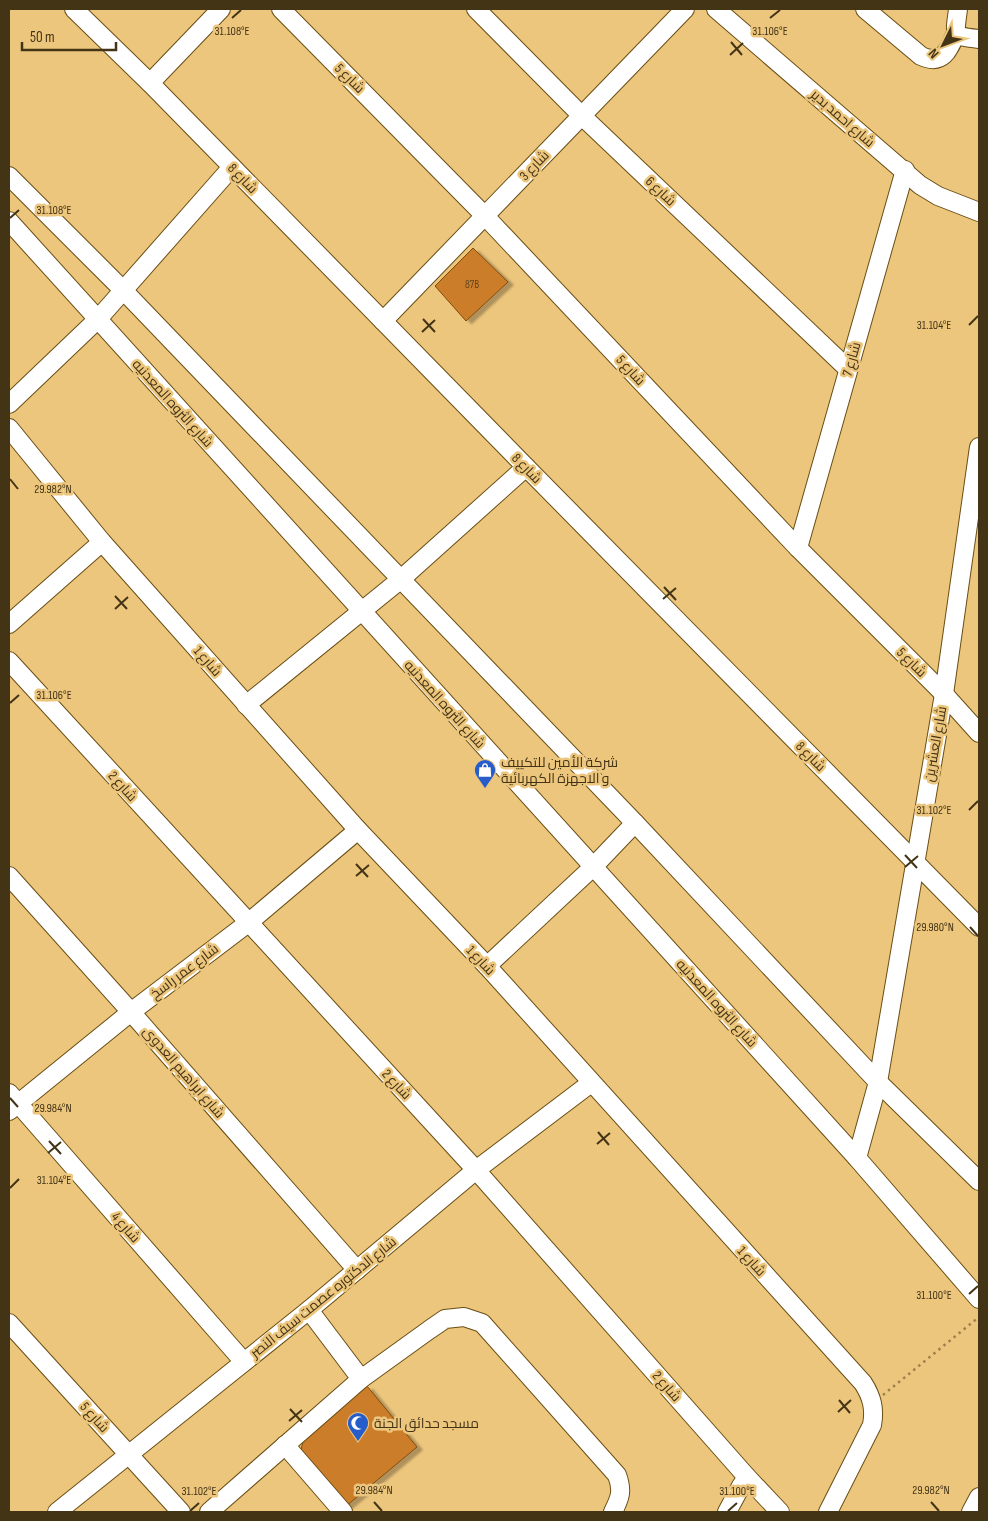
<svg xmlns="http://www.w3.org/2000/svg" width="988" height="1521" font-family="'Sofia Sans Condensed',Cairo,sans-serif">
<defs>
<filter id="shadow"><feDropShadow dx="5.5" dy="3" stdDeviation="1" flood-color="#0004"/></filter>
</defs>
<rect width="100%" height="100%" fill="#edc67d"/>
<g fill="#cc7d2b" stroke="#814a0d" filter="url(#shadow)">
<polygon points="473,248 508,282 466,321 435,286"/>
<polygon points="367,1386 417,1447 345,1507 300,1453 304,1438"/>
</g>
<g fill="none" stroke-linecap="round" stroke-linejoin="round">
<g stroke="#694e14" stroke-width="20">
<g id="minor">
<polyline points="74,9 150,83 526,467 979,927"/>
<polyline points="281,9 485,216 798,548 944,694 979,733"/>
<polyline points="476,9 582,116 848,369"/>
<polyline points="716,9 920,185 938,196 979,212"/>
<path d="M 865,9 L 921,56 C 943,66 949,50 956,33"/>
<path d="M 958,9 C 955,35 951,36 979,39"/>
<polyline points="150,83 221,9"/>
<polyline points="9,176 123,290 635,823 878,1082 979,1181"/>
<polyline points="9,221 857,1158 979,1299"/>
<polyline points="383,321 685,9"/>
<polyline points="9,404 98,319 232,167"/>
<path d="M 9,428 L 102,542 L 358,830 L 487,966 L 863,1383 C 872,1397 875,1409 872,1425 L 828,1512"/>
<polyline points="798,548 905,170"/>
<polyline points="9,624 102,542"/>
<polyline points="9,661 476,1170 747,1477 780,1512"/>
<polyline points="246,705 400,580 526,467"/>
<polyline points="9,876 131,1012 357,1270"/>
<polyline points="487,966 593,867 635,823"/>
<polyline points="9,1093 244,1362"/>
<polyline points="9,1111 131,1012 248,923 358,830"/>
<polyline points="857,1158 878,1082 944,694 979,447"/>
<polyline points="309,1310 361,1379"/>
<polyline points="9,1323 181,1512"/>
<polyline points="285,1445 343,1512"/>
<polyline points="57,1512 309,1310 476,1170 591,1083"/>
<path d="M 209,1512 L 361,1379 L 429,1330 L 445,1319 L 464,1317 L 482,1323 L 617,1475 C 623,1491 620,1498 613,1512"/>
<polyline points="727,1512 741,1486 747,1477"/>
<polyline points="971,1512 979,1497"/>
</g>
</g>
<polyline stroke="#9d814c" stroke-width="2.5" stroke-dasharray="2.5 4" stroke-linecap="butt" points="883,1395 979,1317"/>
<use href="#minor" stroke="#fff" stroke-width="18"/>
</g>
<path fill="none" stroke="#443416" stroke-width="2" d="M 232,18 L 241,10M 770,18 L 780,10M 731,42 L 742,55M 730,55 L 743,43M 10,218 L 19,210M 423,319 L 435,332M 969,325 L 978,316M 422,332 L 435,320M 10,479 L 18,489M 664,587 L 676,600M 115,596 L 127,609M 663,599 L 676,588M 115,609 L 128,597M 10,703 L 19,695M 969,810 L 978,801M 905,855 L 917,868M 356,864 L 368,877M 905,867 L 918,856M 356,876 L 369,865M 970,927 L 978,936M 10,1098 L 18,1107M 598,1132 L 609,1145M 49,1141 L 61,1154M 597,1144 L 610,1133M 48,1153 L 61,1142M 10,1188 L 19,1179M 969,1294 L 978,1286M 839,1400 L 850,1413M 290,1409 L 302,1422M 838,1412 L 851,1400M 289,1421 L 302,1410M 374,1502 L 382,1511M 931,1502 L 939,1511M 190,1511 L 199,1503M 728,1511 L 737,1503"/>
<defs>
<g id="shop-pin" transform="scale(1.125)"><path d="M0 17L-7.5 6A9.5 9.5 0 1 1 7.5 6Z" fill="#265dca" stroke="#edc67d"/><path d="M-5-2.5h2.3a2.7 3.5 0 0 1 5.4 0H5L5.5 6h-11ZM-1.5-2.5h3a1.5 2.3 0 0 0-3 0Z" fill="#fff"/></g>
<g id="mosque-pin" transform="scale(1.125)"><path d="M0 17L-7.5 6A9.5 9.5 0 1 1 7.5 6Z" fill="#265dca" stroke="#edc67d"/><path d="M3.5-4.9A6 6 0 1 0 3.5 4.9A5 5 0 1 1 3.5-4.9Z" fill="#fff"/></g>
</defs>
<g fill-rule="evenodd">
<use href="#shop-pin" x="485" y="770"/>
<use href="#mosque-pin" x="358" y="1423"/>
</g>
<g text-anchor="middle" stroke-width="5" stroke-linejoin="round" paint-order="stroke">
<g font-size="11" fill="#66461b">
<text x="472" y="288">87B</text>
</g>
<g font-size="14" fill="#443416" stroke="#edc67d">
<text transform="translate(350 78) rotate(45)" y="5">شارع 5</text>
<text transform="translate(843 118) rotate(41)" y="5">شارع احمد بدير</text>
<text transform="translate(534 165) rotate(-46)" y="5">شارع 3</text>
<text transform="translate(243 178) rotate(46)" y="5">شارع 8</text>
<text transform="translate(661 191) rotate(44)" y="5">شارع 6</text>
<text transform="translate(851 359) rotate(-74)" y="5">شارع 7</text>
<text transform="translate(631 370) rotate(47)" y="5">شارع 5</text>
<text transform="translate(173 403) rotate(48)" y="5">شارع الثروه المعدنيه</text>
<text transform="translate(527 468) rotate(46)" y="5">شارع 8</text>
<text transform="translate(208 661) rotate(49)" y="5">شارع 1</text>
<text transform="translate(912 662) rotate(45)" y="5">شارع 5</text>
<text transform="translate(445 704) rotate(48)" y="5">شارع الثروه المعدنيه</text>
<text transform="translate(935 744) rotate(-80)" y="5">شارع العشرين</text>
<text transform="translate(811 756) rotate(45)" y="5">شارع 8</text>
<text transform="translate(123 786) rotate(48)" y="5">شارع 2</text>
<text transform="translate(481 960) rotate(47)" y="5">شارع 1</text>
<text transform="translate(184 971) rotate(-37)" y="5">شارع عمر راسخ</text>
<text transform="translate(717 1003) rotate(48)" y="5">شارع الثروه المعدنيه</text>
<text transform="translate(184 1072) rotate(49)" y="5">شارع ابراهيم العدوى</text>
<text transform="translate(397 1084) rotate(47)" y="5">شارع 2</text>
<text transform="translate(126 1227) rotate(49)" y="5">شارع 4</text>
<text transform="translate(752 1261) rotate(48)" y="5">شارع 1</text>
<text transform="translate(323 1297) rotate(-39)" y="5">شارع الدكتوره عصمت سيف النصر</text>
<text transform="translate(667 1386) rotate(49)" y="5">شارع 2</text>
<text transform="translate(95 1417) rotate(48)" y="5">شارع 5</text>
</g>
<g font-size="14" fill="#443416" stroke="#edc67d" text-anchor="start">
<text x="501" y="767">شركة الأمين للتكييف<tspan x="501" dy="16">و الاجهزة الكهربائية</tspan></text>
<text x="374" y="1428">مسجد حدائق الجنة</text>
</g>
</g>
<g font-size="12" text-anchor="middle" fill="#443416" stroke="#edc67d" stroke-width="5" stroke-linejoin="round" paint-order="stroke">
<text x="232" y="35">31.108°E</text>
<text x="770" y="35">31.106°E</text>
<text x="54" y="214">31.108°E</text>
<text x="934" y="329">31.104°E</text>
<text x="53" y="493">29.982°N</text>
<text x="54" y="699">31.106°E</text>
<text x="934" y="814">31.102°E</text>
<text x="935" y="931">29.980°N</text>
<text x="53" y="1112">29.984°N</text>
<text x="54" y="1184">31.104°E</text>
<text x="934" y="1299">31.100°E</text>
<text x="374" y="1494">29.984°N</text>
<text x="931" y="1494">29.982°N</text>
<text x="199" y="1495">31.102°E</text>
<text x="737" y="1495">31.100°E</text>
</g>
<rect width="988" height="1521" fill="none" stroke="#443416" stroke-width="20"/>
<g transform="translate(943 45) rotate(228)" stroke="#edc67d" stroke-width="4" paint-order="stroke">
<path d="M0-4L9 19L0 12L-9 19Z" fill="#443416"/>
<text y="-8" font-size="14" font-weight="bold" text-anchor="middle" fill="#443416">N</text>
</g>
<path d="M22 42v8h94v-8" fill="none" stroke="#443416" stroke-width="2.5"/>
<text x="30" y="42" font-size="15" fill="#443416" stroke="#edc67d" stroke-width="4" paint-order="stroke">50 m</text>
</svg>
